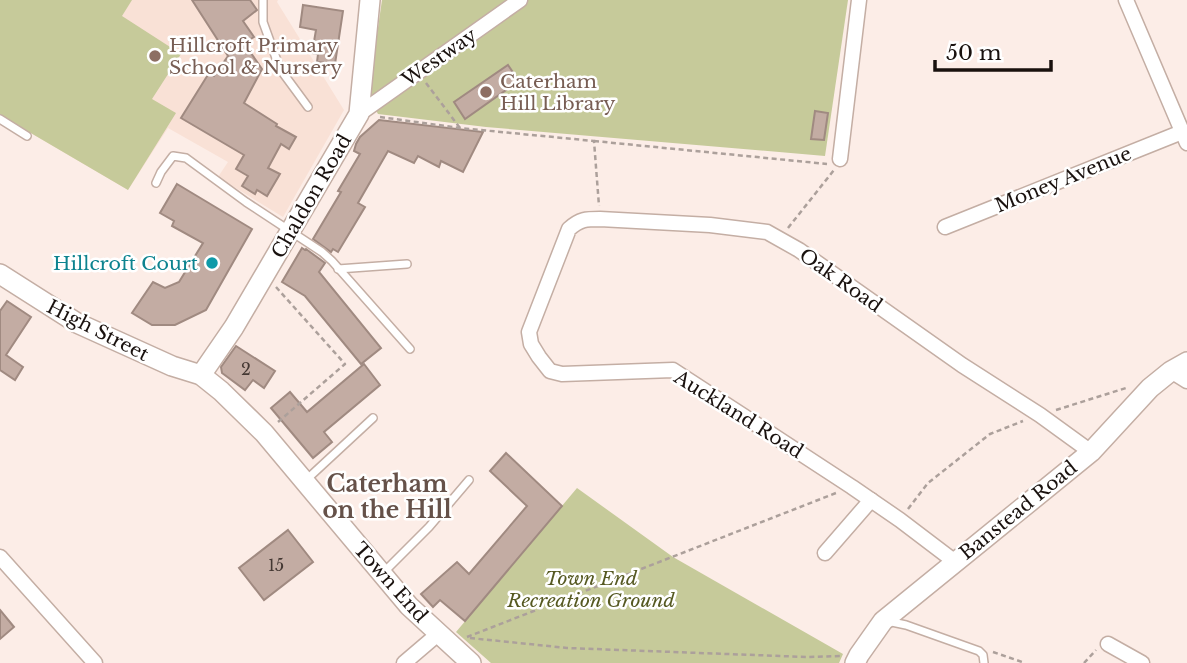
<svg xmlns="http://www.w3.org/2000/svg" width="1187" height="663" font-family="'Libre Baskerville',serif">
<rect width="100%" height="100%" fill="#fcede7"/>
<polygon fill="#f9e1d6" points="0,0 278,0 277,2 344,110 283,217 218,177 228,162 168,128 128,190 0,115"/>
<g fill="#c6ca9a">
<polygon points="0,0 132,0 122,16 181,54 152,99 176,113 128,190 0,115"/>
<polygon points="382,0 848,0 825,156 486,127 378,114 368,97"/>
<polygon points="577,488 673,557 843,654 839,663 491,663 456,632"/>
</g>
<g fill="#c3aca3" stroke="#a08a81" stroke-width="2">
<polygon points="192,0 250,0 257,10 243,21 254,37 244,43 262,69 244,103 277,124 276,126 296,137 289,149 281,144 268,168 280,174 267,196 257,190 255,194 242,186 248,176 236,169 244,155 181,118 209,73 214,76 228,56"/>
<polygon points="303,5 343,11 335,64 317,62 318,54 312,53 316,30 300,27"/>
<polygon points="508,65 519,81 465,119 454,102"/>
<polygon points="815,111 828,113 824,140 811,139"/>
<polygon points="379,120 483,132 463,172 441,161 439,167 418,156 414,163 388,151 358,203 365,207 338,252 333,249 331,252 313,239 341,192 338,191 360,154 354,151 356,144 360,137"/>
<polygon points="177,184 252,229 206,310 175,325 152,325 132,313 153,282 165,288 179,282 203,243 172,226 174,221 160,213"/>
<polygon points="302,248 305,250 306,249 325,263 319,272 381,348 361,364 305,296 282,282"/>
<polygon points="7,301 31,317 6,355 23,367 15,380 0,370 0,311"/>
<polygon points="236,346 275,371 264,388 253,380 245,390 222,373 221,367"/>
<polygon points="364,364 380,385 324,432 332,442 313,458 271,408 290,392 307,412"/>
<polygon points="506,453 562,506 465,621 440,600 433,607 421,594 457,562 469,574 527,506 490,471"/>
<polygon points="288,530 313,562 264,600 239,568"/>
<polygon points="0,610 14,627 0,639"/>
</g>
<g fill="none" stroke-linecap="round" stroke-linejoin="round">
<g stroke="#c4aea4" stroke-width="10">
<g id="service">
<polyline points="263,0 263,22 280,69 308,107"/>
<polyline points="0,119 27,136"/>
<polyline points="156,183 161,172 173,156 186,158 246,202 322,252 332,261 410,349"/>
<polyline points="338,269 407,264"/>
<polyline points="305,481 373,418"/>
<polyline points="384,572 429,527 469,480"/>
<polyline points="887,621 906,625 979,651 983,655 984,663"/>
</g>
</g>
<g stroke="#c4aea4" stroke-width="17">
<g id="minor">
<polyline points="1126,0 1187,143"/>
<polyline points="359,114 520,0"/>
<polyline points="840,159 859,0"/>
<polyline points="945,227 1182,132"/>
<polyline points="1171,371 1187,381"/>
<polyline points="825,553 871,500"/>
<polyline points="0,557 95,663"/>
<path d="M 954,561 L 900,520 L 852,487 L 673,370 L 562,374 L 550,371 L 539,357 L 531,344 L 529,332 L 569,229 C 580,219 586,219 600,219 L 710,225 L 767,232 L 799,250 L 962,365 L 1040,415 L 1091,452"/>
<polyline points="1108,644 1142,663"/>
<polyline points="404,663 438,634"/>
</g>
</g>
<g stroke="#c4aea4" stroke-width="22">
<g id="secondary">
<polyline points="0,274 77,323 172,366 201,375 221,391 264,433 409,606 471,663"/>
<polyline points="201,375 234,327 359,114 370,0"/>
<polyline points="855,663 859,655 883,621 1091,452 1150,388 1171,371 1187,362"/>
</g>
</g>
<g stroke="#aca09b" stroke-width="2.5" stroke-dasharray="5 3.5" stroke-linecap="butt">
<polyline points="426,83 460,128"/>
<polyline points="380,117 460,128 594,141 599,206"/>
<polyline points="594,141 827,164"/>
<polyline points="788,228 834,170"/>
<polyline points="276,287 345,364 278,422"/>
<polyline points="1056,410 1126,388"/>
<polyline points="908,509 928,483 990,434 1023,421"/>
<polyline points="467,637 836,493"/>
<polyline points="470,638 567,648 807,657 841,656"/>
<polyline points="993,652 1025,663"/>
<polyline points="1084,663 1096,650"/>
</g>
<use href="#service" stroke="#fff" stroke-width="7"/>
<use href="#minor" stroke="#fff" stroke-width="14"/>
<use href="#secondary" stroke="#fff" stroke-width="19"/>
</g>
<g fill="#8d6e63" stroke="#fff" stroke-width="2.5">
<circle cx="155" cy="56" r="7"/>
<circle cx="486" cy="92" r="7"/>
</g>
<circle fill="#0f9aa8" stroke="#fff" stroke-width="2.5" cx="212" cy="263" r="7"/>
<g text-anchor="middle" stroke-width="5" stroke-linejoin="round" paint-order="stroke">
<g font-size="16" fill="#443833">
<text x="246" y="375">2</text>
<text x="276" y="571">15</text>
</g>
<g font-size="19" fill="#785e54" stroke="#fff" text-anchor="start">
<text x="169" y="52">Hillcroft Primary<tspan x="169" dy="22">School &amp; Nursery</tspan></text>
<text x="500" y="88">Caterham<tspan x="500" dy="22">Hill Library</tspan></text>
</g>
<g font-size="19" fill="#19110e" stroke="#fff">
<text transform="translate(439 57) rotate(-35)" y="7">Westway</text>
<text transform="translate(1063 179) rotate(-22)" y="7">Money Avenue</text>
<text transform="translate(311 196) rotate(-60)" y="7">Chaldon Road</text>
<text transform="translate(841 280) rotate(35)" y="7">Oak Road</text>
<text transform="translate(98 330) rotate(27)" y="7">High Street</text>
<text transform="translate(739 414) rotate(32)" y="7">Auckland Road</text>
<text transform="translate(1018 510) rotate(-39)" y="7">Banstead Road</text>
<text transform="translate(391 582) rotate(48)" y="7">Town End</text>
</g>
<g font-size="19" fill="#0d838f" stroke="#fff" text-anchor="end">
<text x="198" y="270">Hillcroft Court</text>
</g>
<g font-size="19" font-style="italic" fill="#565922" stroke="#fff">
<text x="591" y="585">Town End<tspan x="591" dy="22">Recreation Ground</tspan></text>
</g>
<g font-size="23" font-weight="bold" fill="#655149" stroke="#fff">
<text x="387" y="492">Caterham<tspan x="387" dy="26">on the Hill</tspan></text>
</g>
</g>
<path d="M935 60v10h116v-10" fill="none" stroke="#19110e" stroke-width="3.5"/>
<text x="946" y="60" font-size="21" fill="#19110e" stroke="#ffffff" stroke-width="5" paint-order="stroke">50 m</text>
</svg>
